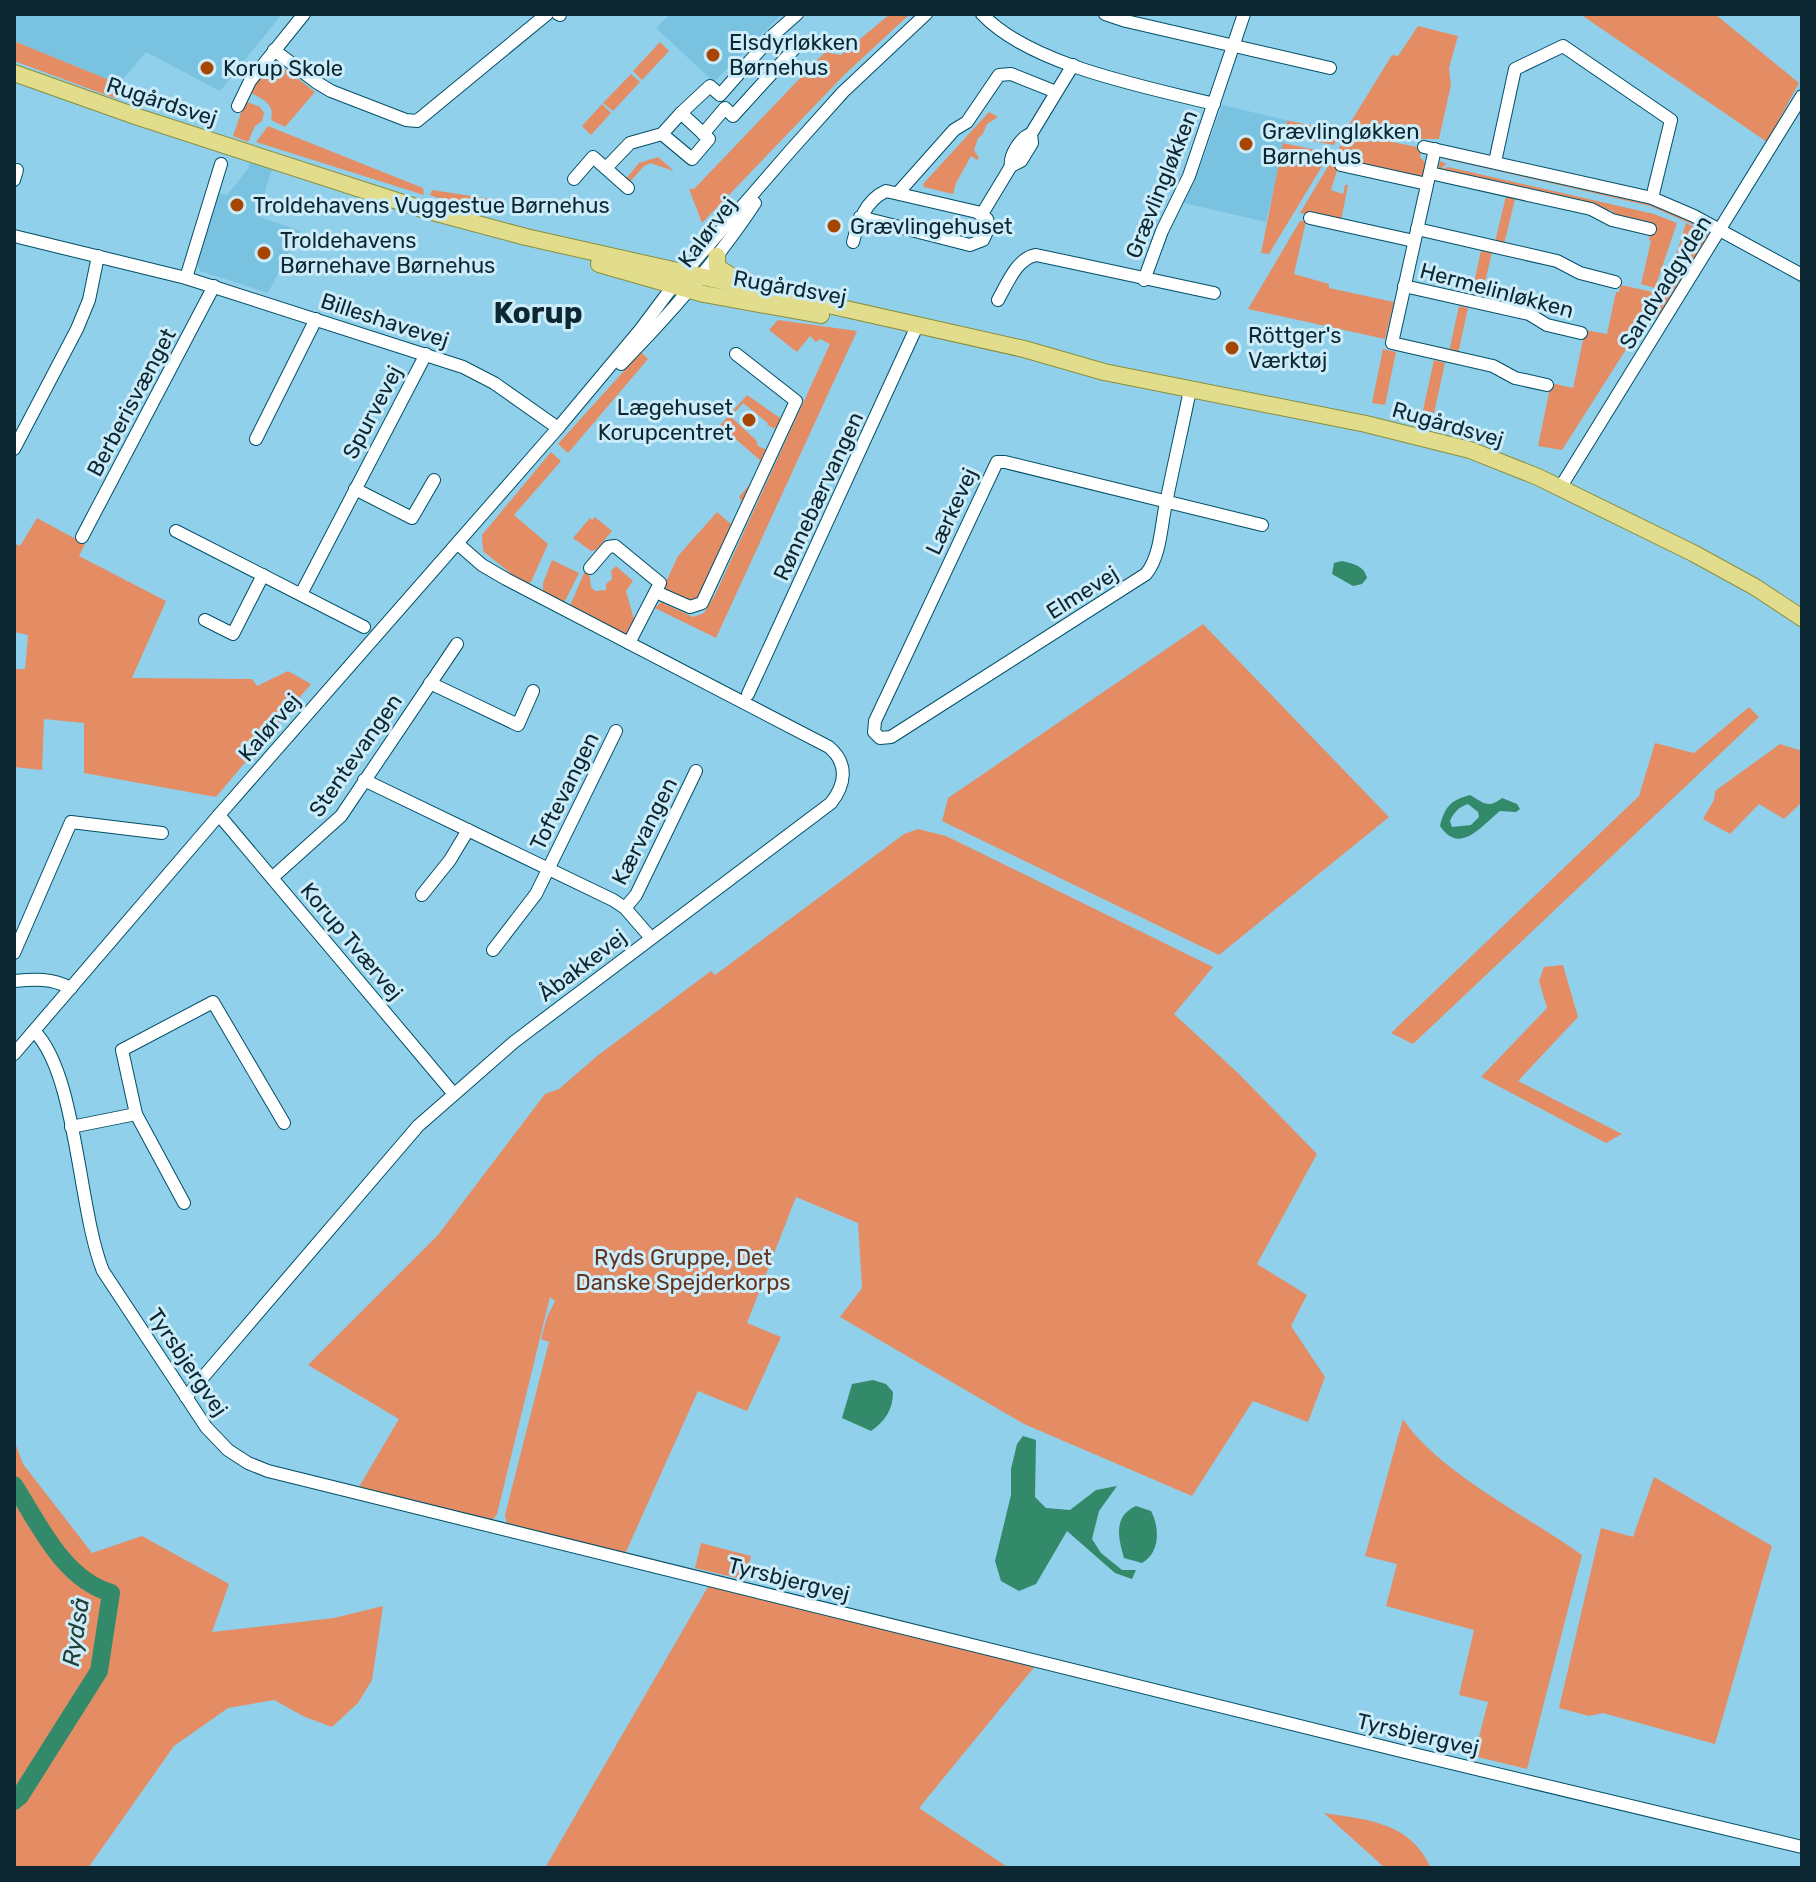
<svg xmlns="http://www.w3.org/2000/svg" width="1816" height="1882" font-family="Rubik,sans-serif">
<rect width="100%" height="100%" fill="#90d0eb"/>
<g fill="#7ac3e0">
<polygon points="14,14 282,14 220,91 146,52 119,84 14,41"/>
<polygon points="670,14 778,14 780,16 714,82 656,28"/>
<polygon points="1222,105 1290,121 1266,222 1184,203 1200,167"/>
<polygon points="250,162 272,169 257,216 300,231 268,293 200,271 197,264 218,193 227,195 248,169"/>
</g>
<g fill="#e48d64">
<polygon points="890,14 910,14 844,75 702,223 689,189 694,189 825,52 841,55"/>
<polygon points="1580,14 1715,14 1799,83 1767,142"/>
<polygon points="1418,26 1458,36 1449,68 1451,85 1439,139 1398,139 1347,128 1392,55 1398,56"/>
<polygon points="14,41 119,84 117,99 14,61"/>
<polygon points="660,42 669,51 642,80 633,71"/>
<path d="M 272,58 L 315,92 L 285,127 L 271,120 C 275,103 262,99 249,92 Z"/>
<polygon points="631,74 640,82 613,111 603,103"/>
<polygon points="245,101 260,107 264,113 262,121 255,126 248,142 233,136"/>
<polygon points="602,104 611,113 591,135 582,126"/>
<polygon points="989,112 998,117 987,124 983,134 978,138 974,150 979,158 977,160 971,156 956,183 953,194 924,187 923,184"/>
<polygon points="1287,121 1290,121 1341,131 1334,145 1284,136"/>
<polygon points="268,126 423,188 424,195 256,142"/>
<polygon points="1348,133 1422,148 1420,157 1426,163 1422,179 1340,161 1331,190 1343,194 1345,185 1348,185 1341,221 1300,213"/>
<polygon points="1283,143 1330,153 1269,254 1261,253"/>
<polygon points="658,157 674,171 650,163 643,167 629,183 625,180 639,163"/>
<polygon points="1445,157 1649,203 1700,226 1706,230 1709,241 1654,326 1686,223 1703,232 1706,240 1703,229 1650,206 1441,158"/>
<polygon points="1440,161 1447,164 1442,167 1444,169 1448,167 1654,214 1677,223 1655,288 1641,284 1651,241 1649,240 1651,226 1614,215 1613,211 1438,171"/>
<polygon points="432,190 491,199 478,213 430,195"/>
<polygon points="1506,196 1515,199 1504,244 1495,242"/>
<polygon points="1300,221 1306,221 1294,274 1329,284 1329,288 1394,302 1385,339 1248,309"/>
<polygon points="1481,251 1492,253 1481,298 1471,296"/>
<polygon points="1621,285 1653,292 1639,329 1562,450 1538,446 1551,383 1573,388 1585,330 1607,334 1616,292 1619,292"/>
<polygon points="1459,306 1468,308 1458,354 1449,352"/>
<polygon points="778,320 857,331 716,638 655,608 661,602 693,617 704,613 715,595 830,344 820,339 816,342 810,336 797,352 769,330"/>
<polygon points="1383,349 1396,352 1385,405 1372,403"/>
<polygon points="641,352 648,359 568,453 558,444"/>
<polygon points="1434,360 1445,363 1434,413 1423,410"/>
<polygon points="747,395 783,420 774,437 776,429 767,425 768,423 743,403 731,417 756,440 758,446 767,450 771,444 743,508 740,509 742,502 739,497 755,478 760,460 725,430 715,431"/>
<polygon points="551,452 561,461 514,515 548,544 531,582 525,585 483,551 482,535"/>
<polygon points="717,512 732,525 698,599 690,602 667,591 664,586 678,556"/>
<polygon points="595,517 612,531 596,550 591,551 573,538 590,518 592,520"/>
<polygon points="37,518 85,544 79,556 166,601 132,678 252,679 257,686 288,671 311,684 216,797 84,773 84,723 44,719 42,770 14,767 14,669 25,669 28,635 14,632 14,543 20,546"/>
<polygon points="552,560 579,573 564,603 543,593 543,583"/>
<polygon points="616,566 633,581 626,591 635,623 627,635 569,608 585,571 590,577 591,587 595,591 606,590 606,584 612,579 611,571"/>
<polygon points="1203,624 1389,817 1219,955 942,821 948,798"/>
<polygon points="1749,707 1759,717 1413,1044 1391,1033 1639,796 1655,743 1694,753"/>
<polygon points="1780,744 1802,751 1802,802 1784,819 1759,804 1730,834 1703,819 1714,800 1715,791"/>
<polygon points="918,829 946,836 1213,967 1174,1014 1238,1073 1317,1154 1257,1264 1307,1295 1291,1326 1325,1377 1308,1422 1253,1401 1192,1496 1024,1424 840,1317 862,1288 858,1223 796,1197 747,1323 781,1337 747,1411 698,1391 625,1554 507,1524 505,1515 549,1342 541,1339 547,1317 555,1301 550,1297 497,1514 492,1521 359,1487 399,1419 308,1365 438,1235 545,1094 559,1089 597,1056 711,971 715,975 904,834"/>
<polygon points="1563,965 1578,1017 1518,1081 1622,1134 1606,1143 1481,1077 1547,1008 1539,981 1544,967"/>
<path d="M 1403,1419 C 1439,1473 1528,1516 1582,1555 L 1527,1769 L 1474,1756 L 1488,1702 L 1459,1695 L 1474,1630 L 1386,1606 L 1397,1564 L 1365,1556 Z"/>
<polygon points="14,1440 23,1464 92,1553 142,1536 229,1584 212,1632 334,1618 383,1606 372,1680 358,1703 332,1727 305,1717 274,1700 228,1708 174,1746 88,1868 14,1868"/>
<polygon points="1654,1477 1772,1546 1715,1744 1603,1713 1589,1716 1559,1708 1601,1528 1633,1537"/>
<polygon points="701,1543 751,1556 745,1580 695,1568"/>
<polygon points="709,1585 1036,1665 919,1808 1009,1868 545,1868"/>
<path d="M 1324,1813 C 1369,1820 1410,1822 1431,1868 L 1385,1868 Z"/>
</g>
<g fill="#338a6a" fill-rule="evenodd">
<path d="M 1342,561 C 1353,564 1364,565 1367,578 L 1362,584 L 1353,586 L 1332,574 L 1334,563 Z"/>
<path d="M 1470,795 C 1484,803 1488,809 1502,798 L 1517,804 L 1520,809 L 1516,812 L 1500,811 C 1482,825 1460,856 1440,826 C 1445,806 1451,800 1470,795 ZM 1468,804 L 1478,812 L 1479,817 L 1471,825 L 1452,827 L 1450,821 C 1454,812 1459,807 1468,804 Z"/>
<path d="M 873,1380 L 886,1384 L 893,1392 C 893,1410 885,1421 871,1431 L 842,1418 L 852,1384 Z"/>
<polygon points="1023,1436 1036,1440 1035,1497 1046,1508 1070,1510 1096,1490 1117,1486 1099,1511 1092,1539 1101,1553 1122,1570 1136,1570 1132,1579 1115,1573 1067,1531 1036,1584 1019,1591 1001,1581 995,1561 1011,1495 1011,1469 1017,1444"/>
<path d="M 1136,1506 L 1151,1511 C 1160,1528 1160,1553 1142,1563 L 1124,1558 C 1118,1538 1113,1516 1136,1506 Z"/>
</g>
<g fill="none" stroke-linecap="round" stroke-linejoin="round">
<path stroke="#338a6a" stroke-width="18" d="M 14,1485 C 39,1524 63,1579 111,1593 L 99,1671 L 20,1796 L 14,1801"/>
<g stroke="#024f66" stroke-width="14">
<g id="minor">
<polyline points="558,14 560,15"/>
<path d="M 982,14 C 1031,66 1147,87 1214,104"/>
<polyline points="1105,14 1126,21 1330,68"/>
<polyline points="274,50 316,82 331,91 406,120 417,121 547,14"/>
<polyline points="238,106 250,81 304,14"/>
<polyline points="662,134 692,159 709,139 681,113 710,86 720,95 772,36 797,14"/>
<polyline points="703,134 725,108 733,116 794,49"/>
<polyline points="1424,147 1652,198 1694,216 1802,275"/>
<polyline points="1435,149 1392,343 1493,366 1515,378 1547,385"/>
<polyline points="1495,162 1515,69 1563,46 1671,120 1652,198"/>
<polyline points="1341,165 1427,184"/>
<path d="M 1011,166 C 1009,155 1021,137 1031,134"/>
<polyline points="606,168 630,143 662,134 681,113"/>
<polyline points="1430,173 1591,209 1612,220 1650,229"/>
<polyline points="574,179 593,157 628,188"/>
<polyline points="14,180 17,170"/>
<polyline points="898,193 954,130 967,122 999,75 1011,74 1056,92"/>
<polyline points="982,214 1011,166 1021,161 1032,143 1031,134 1073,65"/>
<polyline points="1310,218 1414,241"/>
<polyline points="1417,229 1557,261 1580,273 1615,282"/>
<polyline points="14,236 186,278 463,367 494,383 558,428"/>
<path d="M 853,242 C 858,222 866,200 886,191 L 977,212 L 987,219 L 989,227 L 983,240 L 970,245 L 860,217"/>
<polyline points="186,278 221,164"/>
<polyline points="1144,280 1162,231 1189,176 1244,14"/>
<polyline points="1404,286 1529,314 1547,325 1581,333"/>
<path d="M 998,300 C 1007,284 1017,258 1036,255 L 1214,293"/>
<path d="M 621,364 C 670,314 717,261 755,203"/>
<path d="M 1190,390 C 1182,429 1173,468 1165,508 C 1161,528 1160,557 1146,574 L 891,737 L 880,738 L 874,732 L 875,721 L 997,462 L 1005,462 L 1262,525"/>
<polyline points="256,439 316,319"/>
<polyline points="14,449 77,329 89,300 98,256"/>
<polyline points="1560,488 1802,96"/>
<polyline points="355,489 412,518 434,480"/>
<polyline points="176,531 364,627"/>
<polyline points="82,537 214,286"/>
<polyline points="590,568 608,547 615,546 660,583 629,643"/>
<polyline points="656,592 690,607 702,603 796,401 736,354"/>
<polyline points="301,594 426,354"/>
<polyline points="205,620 233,634 263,575"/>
<polyline points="430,683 518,725 533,691"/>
<polyline points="748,694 917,326"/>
<polyline points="364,780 613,900 625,908 651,938"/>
<polyline points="219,815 453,1093"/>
<polyline points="273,877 341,816 457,644"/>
<polyline points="422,895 450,860 468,830"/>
<polyline points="625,908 636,895 696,771"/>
<polyline points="493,950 536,894 616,731"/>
<polyline points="14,953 71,822 162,833"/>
<path d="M 14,981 C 36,979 51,978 71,988"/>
<path d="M 34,1031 C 77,1073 78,1209 103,1271 L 206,1427 L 228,1450 L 248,1463 L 268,1471 L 1401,1751 L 1802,1847"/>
<polyline points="14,1054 219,815 558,428 640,330 673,286 791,150 843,92 926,14"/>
<polyline points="71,1127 136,1114"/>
<polyline points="184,1203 136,1114 122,1050 213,1002 284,1123"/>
<path d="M 186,1397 L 418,1126 L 514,1042 L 831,803 C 845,785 849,764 829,747 L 506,579 L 482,565 L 458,544"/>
</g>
</g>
<g stroke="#8b8f3b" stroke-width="18">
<g id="major">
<polyline points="14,73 138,117 425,210 526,237 1024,349 1104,372 1366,424 1470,450 1538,477 1693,553 1755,587 1802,618"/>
<polyline points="717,256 717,267 736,279"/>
<polyline points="599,264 704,294 821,315"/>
</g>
</g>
<use href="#minor" stroke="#fff" stroke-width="12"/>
<use href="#major" stroke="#e2dd8d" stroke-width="16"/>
</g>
<g fill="#a74603" stroke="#ccecf9" stroke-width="3">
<circle cx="713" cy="55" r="8"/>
<circle cx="207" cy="68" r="8"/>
<circle cx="1246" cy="144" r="8"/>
<circle cx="237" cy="205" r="8"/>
<circle cx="834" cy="226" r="8"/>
<circle cx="264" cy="253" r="8"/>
<circle cx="1232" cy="348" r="8"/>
<circle cx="749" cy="420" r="8"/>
</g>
<g text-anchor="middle" stroke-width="6" stroke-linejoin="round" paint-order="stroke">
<g font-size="22" fill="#0c2731" stroke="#ccecf9" text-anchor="start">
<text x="729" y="50">Elsdyrløkken<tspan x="729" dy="25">Børnehus</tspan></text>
<text x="223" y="76">Korup Skole</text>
<text x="1262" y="139">Grævlingløkken<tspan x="1262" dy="25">Børnehus</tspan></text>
<text x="253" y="213">Troldehavens Vuggestue Børnehus</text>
<text x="850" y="234">Grævlingehuset</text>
<text x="280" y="248">Troldehavens<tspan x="280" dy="25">Børnehave Børnehus</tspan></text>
<text x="1248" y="343">Röttger's<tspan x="1248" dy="25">Værktøj</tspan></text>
<text x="733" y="415" text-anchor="end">Lægehuset<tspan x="733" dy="25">Korupcentret</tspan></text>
</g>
<g font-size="22" fill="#0c2731" stroke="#ccecf9">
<text transform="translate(162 101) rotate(18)" y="8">Rugårdsvej</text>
<text transform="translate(1161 184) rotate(-68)" y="8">Grævlingløkken</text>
<text transform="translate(707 232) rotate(-53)" y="8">Kalørvej</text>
<text transform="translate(1665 282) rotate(-58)" y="8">Sandvadgyden</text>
<text transform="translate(790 287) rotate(10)" y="8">Rugårdsvej</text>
<text transform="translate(1497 290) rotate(15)" y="8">Hermelinløkken</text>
<text transform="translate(385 320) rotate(18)" y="8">Billeshavevej</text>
<text transform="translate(131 402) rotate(-62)" y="8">Berberisvænget</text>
<text transform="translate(372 412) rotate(-62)" y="8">Spurvevej</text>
<text transform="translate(1448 424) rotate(16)" y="8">Rugårdsvej</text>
<text transform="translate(818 496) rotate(-65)" y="8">Rønnebærvangen</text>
<text transform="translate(951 511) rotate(-65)" y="8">Lærkevej</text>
<text transform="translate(1082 592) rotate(-32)" y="8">Elmevej</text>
<text transform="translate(269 727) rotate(-49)" y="8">Kalørvej</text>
<text transform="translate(355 755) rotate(-55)" y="8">Stentevangen</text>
<text transform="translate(564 791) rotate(-64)" y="8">Toftevangen</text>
<text transform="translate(644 831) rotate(-63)" y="8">Kærvangen</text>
<text transform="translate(352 941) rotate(50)" y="8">Korup Tværvej</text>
<text transform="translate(582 965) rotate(-37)" y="8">Åbakkevej</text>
<text transform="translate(188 1362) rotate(56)" y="8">Tyrsbjergvej</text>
<text transform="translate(789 1579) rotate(14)" y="8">Tyrsbjergvej</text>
<text transform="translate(1418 1734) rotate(13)" y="8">Tyrsbjergvej</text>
</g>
<g font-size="22" fill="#63341d" stroke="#ccecf9">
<text x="683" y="1265">Ryds Gruppe, Det<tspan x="683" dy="25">Danske Spejderkorps</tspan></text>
</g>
<g font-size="24" font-style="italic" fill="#233e33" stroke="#ccecf9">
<text transform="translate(76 1632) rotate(-81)" y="8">Rydså</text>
</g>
<g font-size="30" font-weight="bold" fill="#0c2731" stroke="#ccecf9">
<text x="538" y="323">Korup</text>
</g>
</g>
<rect width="1816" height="1882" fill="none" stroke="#0c2731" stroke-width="32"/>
</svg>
